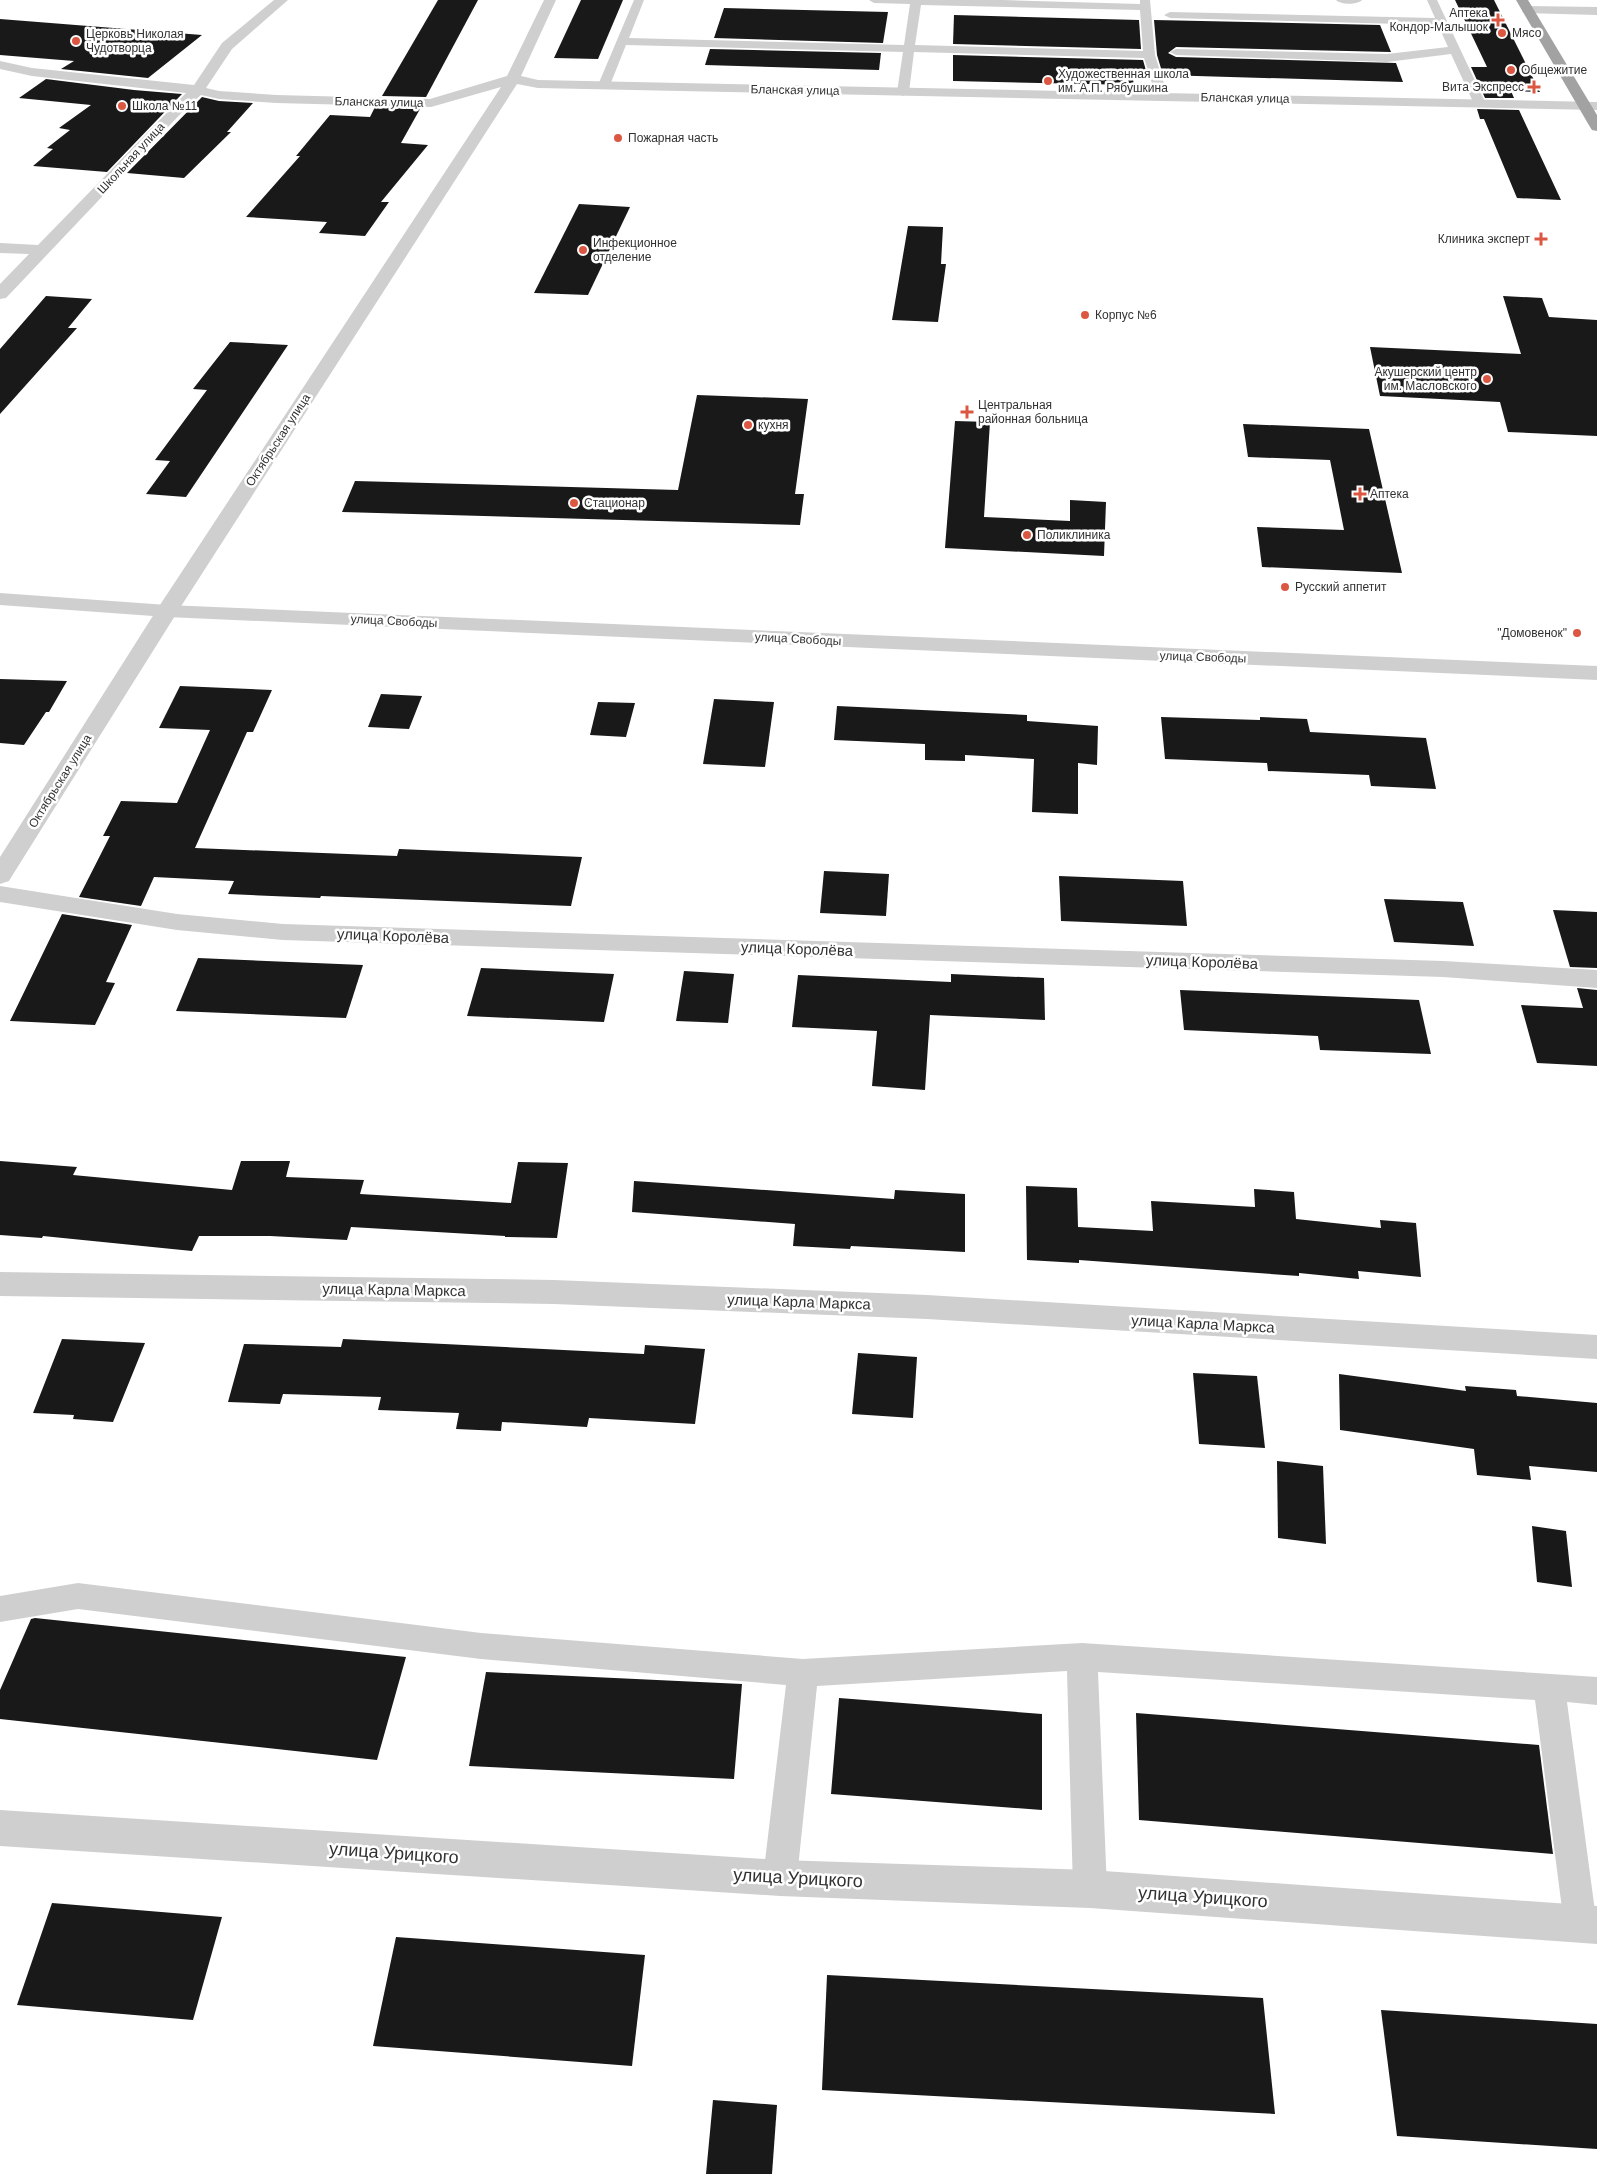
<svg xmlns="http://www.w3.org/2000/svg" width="1597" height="2174" font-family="Arial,sans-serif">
<rect width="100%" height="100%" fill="#fff"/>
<g fill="#191919">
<polygon points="438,0 478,0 426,97 382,96"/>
<polygon points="581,0 623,0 598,59 554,58"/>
<polygon points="1455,0 1494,0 1540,92 1511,91 1514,98 1485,98 1471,67 1487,67"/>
<polygon points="724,8 888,12 883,43 714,38"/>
<polygon points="954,15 1139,20 1141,49 953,44"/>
<polygon points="0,19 202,35 148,78 61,69 74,61 0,55"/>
<polygon points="1154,20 1380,25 1391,52 1176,47 1168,53 1176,57 1396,63 1403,82 1163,75 1157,55"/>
<polygon points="710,49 881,53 879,70 705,65"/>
<polygon points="953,55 1143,60 1147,74 1132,74 1134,85 953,81"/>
<polygon points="46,79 134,90 182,94 107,172 33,166 53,149 47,148 70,130 59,128 91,105 19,98"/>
<polygon points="202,97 219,101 253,103 227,132 231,132 184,178 127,173"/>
<polygon points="375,107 420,109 401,143 428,145 381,202 389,202 365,236 319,233 327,222 246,217 300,156 296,156 330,115 370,117"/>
<polygon points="1477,109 1519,110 1561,200 1517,198 1484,119 1480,119"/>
<polygon points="579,204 630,207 588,295 534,293"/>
<polygon points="908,226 943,227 941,264 946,264 938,322 892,320"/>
<polygon points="46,296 92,299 68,328 77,328 0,414 0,349"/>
<polygon points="1503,296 1542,298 1549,317 1597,320 1597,436 1508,432 1500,402 1380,396 1370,347 1521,354"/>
<polygon points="230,342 288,345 186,497 146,494 170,461 155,460 207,390 193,389"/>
<polygon points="697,395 808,399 795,494 804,494 800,525 342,512 355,481 678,490"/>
<polygon points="955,421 990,422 984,517 1070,521 1070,500 1106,502 1104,556 945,548"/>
<polygon points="1243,424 1369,429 1402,573 1262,567 1257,527 1344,530 1330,460 1248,457"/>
<polygon points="0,679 67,681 49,712 46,712 24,745 0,743"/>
<polygon points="180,686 272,690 253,732 247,732 195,848 397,856 399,849 582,857 571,906 321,896 320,898 228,894 234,881 154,877 141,906 79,897 110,836 103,836 121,801 177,803 210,730 159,728"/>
<polygon points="381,694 422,696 409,729 368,727"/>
<polygon points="714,699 774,702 765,767 703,764"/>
<polygon points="598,702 635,703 626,737 590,735"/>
<polygon points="837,706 1027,715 1027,721 1098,726 1097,765 1078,763 1078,814 1032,812 1034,759 965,755 965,761 925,760 925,744 834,740"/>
<polygon points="1161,717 1260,720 1260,717 1307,719 1310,732 1426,738 1436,789 1371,786 1369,775 1268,771 1267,763 1165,759"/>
<polygon points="824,871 889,874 886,916 820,913"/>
<polygon points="1059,876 1183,881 1187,926 1061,921"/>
<polygon points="1384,899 1463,902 1474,946 1394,942"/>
<polygon points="1553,910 1597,912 1597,968 1570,967"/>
<polygon points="62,914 132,925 106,982 115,983 95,1025 10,1021"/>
<polygon points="198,958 363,965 346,1018 176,1011"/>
<polygon points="481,968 614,974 604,1022 467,1016"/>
<polygon points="684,971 734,974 728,1023 676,1021"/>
<polygon points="951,974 1044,978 1045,1020 930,1015 925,1090 872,1086 877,1031 792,1027 798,975 951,982"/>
<polygon points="1577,988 1597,990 1597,1066 1537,1063 1521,1005 1583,1008"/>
<polygon points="1180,990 1419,1000 1431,1054 1320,1050 1318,1036 1184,1030"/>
<polygon points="0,1161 77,1167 73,1175 232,1190 241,1161 290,1161 286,1177 364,1180 360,1194 511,1203 518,1162 568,1163 557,1238 505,1237 505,1236 351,1227 347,1240 270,1236 199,1236 192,1251 43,1236 42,1238 0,1235"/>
<polygon points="634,1181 894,1199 895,1190 965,1194 965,1252 851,1246 850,1249 793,1246 795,1224 632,1212"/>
<polygon points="1026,1186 1077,1188 1078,1227 1153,1231 1151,1201 1255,1207 1254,1189 1294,1192 1296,1219 1381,1228 1380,1220 1416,1223 1421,1277 1358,1271 1359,1279 1299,1273 1299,1276 1079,1260 1079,1263 1027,1260"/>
<polygon points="62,1339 145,1343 113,1422 73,1419 74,1415 33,1413"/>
<polygon points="343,1339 644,1354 645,1345 705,1349 695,1424 589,1418 587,1427 502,1422 501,1431 456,1429 459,1413 378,1410 381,1397 283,1394 280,1404 228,1402 244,1344 341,1347"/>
<polygon points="858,1353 917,1357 913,1418 852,1414"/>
<polygon points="1193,1373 1257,1376 1265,1448 1199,1444"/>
<polygon points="1339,1374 1466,1391 1465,1386 1516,1390 1517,1396 1597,1403 1597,1472 1529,1466 1531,1480 1477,1475 1474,1449 1340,1430"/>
<polygon points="1277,1461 1323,1466 1326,1544 1278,1538"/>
<polygon points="1532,1526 1566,1531 1572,1587 1537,1582"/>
<polygon points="35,1618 406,1657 377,1760 0,1719 0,1690 31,1619"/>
<polygon points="486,1672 742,1684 734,1779 469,1766"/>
<polygon points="839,1698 1042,1714 1042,1810 831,1794"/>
<polygon points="1136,1713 1539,1745 1553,1854 1139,1820"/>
<polygon points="52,1903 222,1917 193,2020 17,2005"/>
<polygon points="396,1937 645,1955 632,2066 373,2046"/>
<polygon points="827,1975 1263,1998 1275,2114 822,2090"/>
<polygon points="1381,2010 1597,2024 1597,2149 1397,2136"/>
<polygon points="713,2100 777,2105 772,2174 706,2174"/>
</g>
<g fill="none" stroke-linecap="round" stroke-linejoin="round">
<g fill="#cfcfcf" fill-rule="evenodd">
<path d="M 634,0 L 644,0 L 629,38 L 904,45 L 910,4 L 874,3 L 869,0 L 1003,0 L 1140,4 L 1140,0 L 1150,0 L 1155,55 L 1168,96 L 1162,100 L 1156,96 L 1144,58 L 914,52 L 909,92 L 903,96 L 897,92 L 903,52 L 626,45 L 610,85 L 608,88 L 600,88 L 598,85 ZM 921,5 L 1140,10 L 1143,51 L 915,45 Z"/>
<path d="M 1336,0 L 1362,0 C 1357,5 1341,5 1336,0 Z"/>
<polygon points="1427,0 1437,0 1486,104 1484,107 1476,107 1474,104 1451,54 1387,62 1176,55 1170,52 1176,49 1387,54 1448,47 1438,25 1170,18 1164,15 1170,12 1435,18"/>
<polygon points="78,1583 481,1633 803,1659 1082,1643 1597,1677 1597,1705 1567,1702 1597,1926 1593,1936 1581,1940 1569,1936 1564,1924 1535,1700 1098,1672 1107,1889 1102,1900 1090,1905 1078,1900 1073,1889 1067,1671 817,1686 797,1878 792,1889 780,1894 768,1889 763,1878 786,1685 481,1659 78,1609 0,1622 0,1596"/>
</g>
<g fill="#cfcfcf" fill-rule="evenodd">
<polygon points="274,0 288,0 232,49 206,88 219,91 276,95 430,99 507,76 544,0 556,0 521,76 538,80 1597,102 1597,110 538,88 517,84 178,611 12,876 9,881 0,884 0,857 156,611 501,87 431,107 276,103 219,99 201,95 188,106 6,298 0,299 0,284 29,254 0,253 0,243 38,245 186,93 32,76 0,69 0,61 32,68 194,85 222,43"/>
<polygon points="1528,6 1597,7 1597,15 1523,13 1522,10 1523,7"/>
<polygon points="0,886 177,914 283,924 1443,961 1597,970 1597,988 1443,977 283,940 177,930 0,902"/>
<polygon points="0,1272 554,1280 927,1295 1597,1335 1597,1359 927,1319 554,1304 0,1296"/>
<polygon points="0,1810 780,1860 1090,1870 1597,1906 1597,1944 1090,1908 780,1896 0,1846"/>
</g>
<polygon fill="#cfcfcf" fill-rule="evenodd" points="0,593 167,605 1597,666 1597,680 167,617 0,605"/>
<polygon fill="#a2a2a2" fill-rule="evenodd" points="1516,0 1528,0 1597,115 1597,131 1592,130 1590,127"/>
</g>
<g fill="#db5742" stroke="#fff" stroke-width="2">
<path d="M1495.5 12.5h5v5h5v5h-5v5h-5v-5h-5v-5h5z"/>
<circle cx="1502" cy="33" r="5"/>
<circle cx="76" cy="41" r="5"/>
<circle cx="1511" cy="70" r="5"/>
<circle cx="1048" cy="81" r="5"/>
<path d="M1531.5 79.5h5v5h5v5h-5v5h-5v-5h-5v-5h5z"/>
<circle cx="122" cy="106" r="5"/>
<circle cx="618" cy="138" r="5"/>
<path d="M1538.5 231.5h5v5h5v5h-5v5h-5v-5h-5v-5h5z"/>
<circle cx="583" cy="250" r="5"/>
<circle cx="1085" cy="315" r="5"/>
<circle cx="1487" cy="379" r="5"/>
<path d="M964.5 404.5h5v5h5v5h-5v5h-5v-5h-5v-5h5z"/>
<circle cx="748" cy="425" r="5"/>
<path d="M1357.5 486.5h5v5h5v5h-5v5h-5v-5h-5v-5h5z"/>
<circle cx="574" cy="503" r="5"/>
<circle cx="1027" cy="535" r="5"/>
<circle cx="1285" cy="587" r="5"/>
<circle cx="1577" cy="633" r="5"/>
</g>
<g text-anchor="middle" stroke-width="5" stroke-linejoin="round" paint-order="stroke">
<g font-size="12" fill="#323232" stroke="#fff" text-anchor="start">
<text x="1488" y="17" text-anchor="end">Аптека<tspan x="1488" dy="14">Кондор-Малышок</tspan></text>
<text x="1512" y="37">Мясо</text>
<text x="86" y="38">Церковь Николая<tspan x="86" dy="14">Чудотворца</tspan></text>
<text x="1521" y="74">Общежитие</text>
<text x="1058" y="78">Художественная школа<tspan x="1058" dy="14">им. А.П. Рябушкина</tspan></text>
<text x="1524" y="91" text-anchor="end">Вита Экспресс</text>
<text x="132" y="110">Школа №11</text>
<text x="628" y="142">Пожарная часть</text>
<text x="1530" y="243" text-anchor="end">Клиника эксперт</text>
<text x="593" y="247">Инфекционное<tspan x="593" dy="14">отделение</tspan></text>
<text x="1095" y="319">Корпус №6</text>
<text x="1477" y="376" text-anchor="end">Акушерский центр<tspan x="1477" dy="14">им. Масловского</tspan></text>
<text x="978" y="409">Центральная<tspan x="978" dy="14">районная больница</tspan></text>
<text x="758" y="429">кухня</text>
<text x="1370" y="498">Аптека</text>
<text x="584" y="507">Стационар</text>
<text x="1037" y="539">Поликлиника</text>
<text x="1295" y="591">Русский аппетит</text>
<text x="1567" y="637" text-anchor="end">"Домовенок"</text>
</g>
<g font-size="12" fill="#323232" stroke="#fff">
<text transform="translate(795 90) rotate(1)" y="4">Бланская улица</text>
<text transform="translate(1245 98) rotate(1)" y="4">Бланская улица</text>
<text transform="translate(379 102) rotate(1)" y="4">Бланская улица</text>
<text transform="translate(131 158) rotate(-47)" y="4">Школьная улица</text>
<text transform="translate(278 440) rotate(-57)" y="4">Октябрьская улица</text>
<text transform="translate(394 621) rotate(3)" y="4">улица Свободы</text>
<text transform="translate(798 639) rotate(3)" y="4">улица Свободы</text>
<text transform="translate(1203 657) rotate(2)" y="4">улица Свободы</text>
<text transform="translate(60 781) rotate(-58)" y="4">Октябрьская улица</text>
</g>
<g font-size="15" fill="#323232" stroke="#fff">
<text transform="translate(393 936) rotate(2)" y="5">улица Королёва</text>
<text transform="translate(797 949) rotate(2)" y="5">улица Королёва</text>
<text transform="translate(1202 962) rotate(2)" y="5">улица Королёва</text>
<text transform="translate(394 1290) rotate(1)" y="5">улица Карла Маркса</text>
<text transform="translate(799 1302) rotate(2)" y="5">улица Карла Маркса</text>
<text transform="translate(1203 1324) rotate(3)" y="5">улица Карла Маркса</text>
</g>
<g font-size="18" fill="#323232" stroke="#fff">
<text transform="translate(394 1853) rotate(4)" y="6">улица Урицкого</text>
<text transform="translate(798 1878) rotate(3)" y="6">улица Урицкого</text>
<text transform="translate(1203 1897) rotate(4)" y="6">улица Урицкого</text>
</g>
</g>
</svg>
